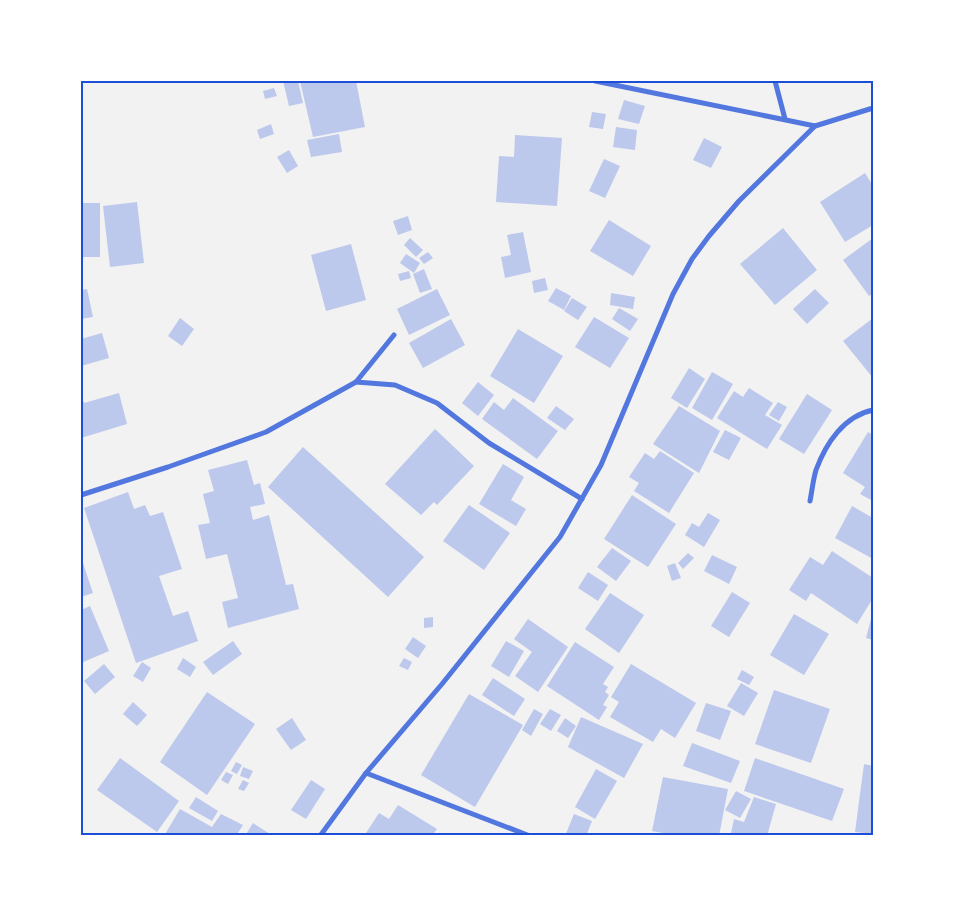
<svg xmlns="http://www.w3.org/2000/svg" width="954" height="917" font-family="Poppins,sans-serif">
<rect width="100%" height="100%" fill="#f2f2f2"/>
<g fill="#bdc9ec">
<polygon points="283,81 298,81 303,103 289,106"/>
<polygon points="300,81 356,81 365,127 313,137"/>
<polygon points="274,88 277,96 265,99 263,91"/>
<polygon points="624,100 645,106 639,124 618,119"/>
<polygon points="592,112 606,114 603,129 589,127"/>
<polygon points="271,124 274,134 260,139 257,130"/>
<polygon points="616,127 637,130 635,150 613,147"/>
<polygon points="339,134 342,152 311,157 307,140"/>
<polygon points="515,135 562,138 557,206 496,202 499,156 514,157"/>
<polygon points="704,138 722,147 711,168 693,160"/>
<polygon points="289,150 298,166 287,173 277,157"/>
<polygon points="604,159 620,166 605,198 589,191"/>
<polygon points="865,173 873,186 873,225 845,242 820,202"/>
<polygon points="137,202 144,263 110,267 103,206"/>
<rect x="81" y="203" width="19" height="54"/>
<polygon points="408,216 412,230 398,235 393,221"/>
<polygon points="609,220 651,246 633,276 590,251"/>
<polygon points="783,228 817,270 775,305 740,264"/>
<polygon points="523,232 531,272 505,278 501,257 511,255 507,235"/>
<polygon points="410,238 423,250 416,257 404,245"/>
<polygon points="873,238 873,293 869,296 843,260"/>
<polygon points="351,244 366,300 326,311 311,255"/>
<polygon points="428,252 433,258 424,264 419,258"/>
<polygon points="406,254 420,263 414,273 400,263"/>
<polygon points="424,269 432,289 420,293 413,274"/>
<polygon points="409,271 411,278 400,281 398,274"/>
<polygon points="545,278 548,290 534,293 532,281"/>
<polygon points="556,288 571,296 564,310 548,301"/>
<polygon points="87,289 93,317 81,319 81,290"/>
<polygon points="437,289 450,315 409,335 397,309"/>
<polygon points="815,289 829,303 807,324 793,309"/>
<polygon points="611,293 635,297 633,309 610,305"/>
<polygon points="572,298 587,307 578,320 564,311"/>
<polygon points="619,308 638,319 630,331 612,319"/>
<polygon points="594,317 629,338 610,368 575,347"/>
<polygon points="180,318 194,329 182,346 168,336"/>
<polygon points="873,318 873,378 843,341"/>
<polygon points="451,319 465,345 423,368 409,343"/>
<polygon points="518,329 563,356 534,403 490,376"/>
<polygon points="102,333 109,358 81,366 81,339"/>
<polygon points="689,368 705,379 687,408 671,398"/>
<polygon points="712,372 733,384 712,420 692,408"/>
<polygon points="478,382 494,395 478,416 462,403"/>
<polygon points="749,388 773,403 765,415 782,425 767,449 717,418 734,391 743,397"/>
<polygon points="119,393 127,424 81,438 81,394 84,403"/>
<polygon points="807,394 832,410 804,454 779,439"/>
<polygon points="513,398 558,431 537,459 482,419 494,402 504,410"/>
<polygon points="778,402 787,407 779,421 769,415"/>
<polygon points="556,406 574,419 565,430 547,418"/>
<polygon points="679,406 720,431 699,473 653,444"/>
<polygon points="435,429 474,466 437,505 434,502 421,515 385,484"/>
<polygon points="725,430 741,438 729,460 713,452"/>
<polygon points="868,432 873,435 873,501 860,494 865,487 843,473"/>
<polygon points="303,447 424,557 388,597 268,487"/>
<polygon points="660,451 694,473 669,513 634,491 639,483 629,477 645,453 654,459"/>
<polygon points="247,460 254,485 260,483 265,504 250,507 253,520 269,515 286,585 293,584 299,609 228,628 222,602 238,598 227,554 206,559 198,525 210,523 203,494 214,491 208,470"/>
<polygon points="503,464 524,477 511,500 526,509 516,526 479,504"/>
<polygon points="128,492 134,509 145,505 150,516 163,512 182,569 159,576 173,616 188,611 198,641 136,663 84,508"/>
<polygon points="632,495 676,524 648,567 604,539"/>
<polygon points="469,505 510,533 484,570 443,541"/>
<polygon points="852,506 873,518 873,559 835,538"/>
<polygon points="708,513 720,520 704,547 685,535 692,523 699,527"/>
<polygon points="612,548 631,561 616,581 597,567"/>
<polygon points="832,551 873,578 873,598 857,624 811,593 806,601 789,590 810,557 823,565"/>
<polygon points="688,553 694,558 683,569 678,563"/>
<polygon points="712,555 737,567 729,584 704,571"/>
<polygon points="81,557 93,593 81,597"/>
<polygon points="675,563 681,578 672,581 667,566"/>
<polygon points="588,572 608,585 598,601 578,588"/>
<polygon points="732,592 750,603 729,637 711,626"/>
<polygon points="610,593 644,615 619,653 585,629"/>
<polygon points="90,606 109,651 81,663 81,610"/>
<polygon points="794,614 829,634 804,675 770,655"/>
<polygon points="872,615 873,615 873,640 866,638"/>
<polygon points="433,617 433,627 424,628 424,618"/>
<polygon points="528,619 568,647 538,692 515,676 532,652 514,639"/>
<polygon points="413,637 426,646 418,658 405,649"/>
<polygon points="233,641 242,654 213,675 203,662"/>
<polygon points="506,641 524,651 509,677 491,666"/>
<polygon points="575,642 614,667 603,684 608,687 605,692 609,695 603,705 607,707 599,720 547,686"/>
<polygon points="183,658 196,667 190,677 177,669"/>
<polygon points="404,658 412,662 408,670 399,666"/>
<polygon points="142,662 151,668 143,682 133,676"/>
<polygon points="104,664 115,677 95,694 84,681"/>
<polygon points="631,664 696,703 675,738 661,729 653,742 610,717 619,702 611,697"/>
<polygon points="742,670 754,677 749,685 737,679"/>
<polygon points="493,678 525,699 514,716 482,695"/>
<polygon points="741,683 758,693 744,716 727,706"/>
<polygon points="774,690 830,709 811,763 755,744"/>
<polygon points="207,692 255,724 207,795 160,762"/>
<polygon points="469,694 523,725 475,807 421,775"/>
<polygon points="133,702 147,715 137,726 123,714"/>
<polygon points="706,703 731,711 720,740 696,731"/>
<polygon points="534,709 543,714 531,736 522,730"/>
<polygon points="550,709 561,715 551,731 540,724"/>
<polygon points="581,717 643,744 624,778 568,747"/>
<polygon points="292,718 306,740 291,750 276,729"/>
<polygon points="565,718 576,726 568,738 557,731"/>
<polygon points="692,743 740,761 731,783 683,766"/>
<polygon points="120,758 179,801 157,832 97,790"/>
<polygon points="755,758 844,789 832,821 744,791"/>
<polygon points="236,762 242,765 237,774 231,771"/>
<polygon points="864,764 873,766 873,834 855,832"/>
<polygon points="243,767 253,771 249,779 240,776"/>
<polygon points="596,769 617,781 595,819 575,807"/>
<polygon points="226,772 233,775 228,784 221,780"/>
<polygon points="663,777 728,789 719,836 679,836 652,831"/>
<polygon points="243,780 249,783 244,791 238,789"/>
<polygon points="311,780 325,789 306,819 291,810"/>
<polygon points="736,791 751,799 740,818 725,810"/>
<polygon points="196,797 218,811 212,821 189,808"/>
<polygon points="754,797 776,804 767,836 740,836 731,833 734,819 744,822"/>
<polygon points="398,805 437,829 432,836 371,836 366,833 379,813 389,819"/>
<polygon points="180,809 212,827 221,814 243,825 236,836 164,836"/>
<polygon points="574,814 592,821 586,836 565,836"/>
<polygon points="253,823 273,836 245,836"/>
</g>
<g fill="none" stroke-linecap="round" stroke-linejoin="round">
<g stroke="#5277de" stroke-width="5">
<polyline points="595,81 815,126"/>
<polyline points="775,81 785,119"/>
<polyline points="394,335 356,382 395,385 437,403 489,443 582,499"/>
<polyline points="81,495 168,467 266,432 356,382"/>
<path d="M 810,501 C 812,491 813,480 816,470 C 826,443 844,416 873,410"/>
<polyline points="366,773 530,836"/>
<polyline points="320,836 366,773 442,684 560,537 601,465 673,294 692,259 709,236 739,201 815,126 873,108"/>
</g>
</g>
<rect width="954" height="917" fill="none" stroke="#ffffff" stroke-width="165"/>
<rect x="82" y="82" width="790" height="752" fill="none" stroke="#1d4ed8" stroke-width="2"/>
</svg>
